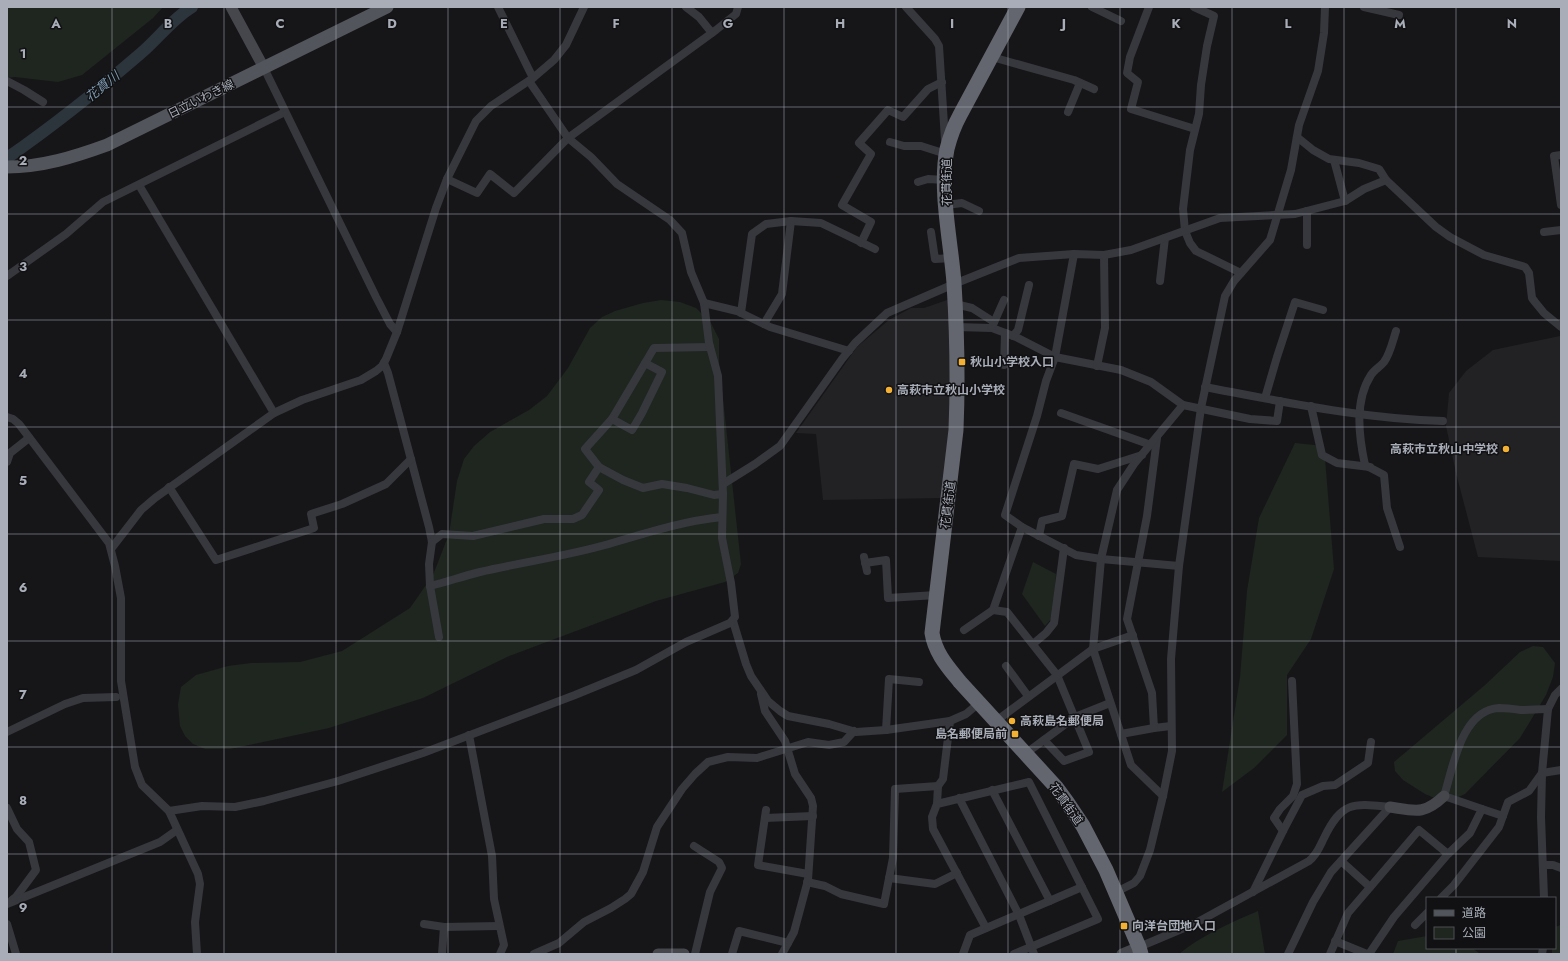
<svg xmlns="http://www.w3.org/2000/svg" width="1568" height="961" font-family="Jost,'Noto Sans JP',sans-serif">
<rect width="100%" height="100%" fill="#161618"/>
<g fill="#222225">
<polygon points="950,299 951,419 943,498 823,500 816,434 796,433 857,347 889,320 911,308 924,308"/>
<polygon points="1560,336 1561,336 1561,561 1478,557 1456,473 1446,426 1449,393 1466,371 1493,350"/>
</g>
<g fill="#1e261f">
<polygon points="7,7 163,7 153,18 82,75 58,82 15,77 7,78"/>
<polygon points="661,300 680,302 696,308 711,323 719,339 719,362 741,564 738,573 725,582 656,601 507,657 423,698 329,728 230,749 205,749 193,744 185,736 180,726 178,704 181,687 196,675 228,666 251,663 300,662 342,651 410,608 433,575 449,534 457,481 464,459 474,446 490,432 529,410 547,396 568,368 590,328 602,317 615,311 643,303"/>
<polygon points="1295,443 1324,446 1334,569 1311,639 1287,675 1287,735 1254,768 1222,792 1240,677 1247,591 1259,518"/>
<polygon points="1033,562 1056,574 1053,617 1045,626 1022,594"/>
<polygon points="1533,646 1543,647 1555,663 1553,677 1546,695 1520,738 1465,794 1450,801 1444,802 1425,794 1403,780 1395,771 1394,762 1485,685 1520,652"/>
<path d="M 1258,911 L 1265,954 L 1179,954 C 1200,936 1232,922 1258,911 Z"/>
<polygon points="1561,925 1561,954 1552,954 1552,948 1555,948 1555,927"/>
<polygon points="1427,936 1427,948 1472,948 1479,953 1479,954 1393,954 1398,941"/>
</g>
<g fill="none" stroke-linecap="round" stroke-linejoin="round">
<path stroke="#2c353c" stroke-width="12" d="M 7,158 C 53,126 97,91 140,54 C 158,39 172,19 192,7"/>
<g stroke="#37383d" stroke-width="8">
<polyline points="498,7 533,78"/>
<polyline points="686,7 699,17 712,33"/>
<polyline points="906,7 935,39 939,46 945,140"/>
<polyline points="1092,7 1121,21"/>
<polyline points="1149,7 1130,57 1127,73 1138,82 1131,109 1195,129"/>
<polyline points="1194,7 1214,16 1207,46 1201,85 1199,114 1190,150 1183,209 1185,231 1190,243 1196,251 1241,273"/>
<polyline points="1364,7 1399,15"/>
<polyline points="992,57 1074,80 1094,89"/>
<polyline points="264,68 376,297 390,324 397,332"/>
<polyline points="7,81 24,90 43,102"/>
<polyline points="1068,112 1080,83"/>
<polyline points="1297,137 1313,150 1329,159 1359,163 1379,169 1386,180"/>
<polyline points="890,142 904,146 921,146 946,154"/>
<polyline points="1561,155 1554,156 1561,205"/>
<polyline points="1334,160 1345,201"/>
<polyline points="447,179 477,193 490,174 514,193 568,138 716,30 736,14 738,7"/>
<polyline points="918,182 928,179 945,180"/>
<polyline points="139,185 274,413"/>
<polyline points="946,205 962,203 979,211"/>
<polyline points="1307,211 1307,245"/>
<polyline points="931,232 935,259 952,258"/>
<polyline points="1544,232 1561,230"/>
<polyline points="861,243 871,222 842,205 871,154 859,143 888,110 903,117 928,89 942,82"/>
<polyline points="1074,254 1055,357 1046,381 1037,416 1005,515 1022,527 1076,555 1101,559 1179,566"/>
<polyline points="7,276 66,234 103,202 285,112"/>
<polyline points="1160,281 1165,238"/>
<polyline points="704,303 737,311 770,327 849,351"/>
<polyline points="955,304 972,308 994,322"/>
<polyline points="741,313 752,234 766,224 791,221 821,223 875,249"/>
<polyline points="764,324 782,294 791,221"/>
<polyline points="956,327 992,328 1016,337 1055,357 1121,370 1151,382 1183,405"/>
<polyline points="992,327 1004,300"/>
<path d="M 1396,331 C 1393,340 1390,354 1384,362 C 1380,367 1374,370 1371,375 C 1354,401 1359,437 1365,465 L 1384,475 L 1387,508 L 1400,547"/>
<polyline points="1013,336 1018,330 1029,285"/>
<polyline points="710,347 654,348 612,419 585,449 599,467 623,480 643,488 662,484 687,488 714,495 723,494"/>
<polyline points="384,363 388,373 429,527 432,542 429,564 430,586 439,637"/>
<polyline points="1004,365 1005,333"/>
<polyline points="1097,366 1105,328 1104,255"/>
<path d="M 1205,387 C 1284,402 1363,419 1443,421"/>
<polyline points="1265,398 1277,357 1295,302 1323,310"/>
<polyline points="1311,406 1322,455 1337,463 1370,467"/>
<polyline points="1061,413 1151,445"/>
<polyline points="7,417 13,419 19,424 109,543 115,566 121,598 121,681 135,767 142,785 169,811 198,874 200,884 195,922 197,954"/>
<polyline points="612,419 632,430 642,413 662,372 645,363"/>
<polyline points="1157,438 1147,516 1127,619 1152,693 1154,728 1171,726"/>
<polyline points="7,462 10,453 29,438"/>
<polyline points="723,484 755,464 780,446 842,359 855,343 887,313 954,284 1019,258 1074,254 1104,255 1131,250 1220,218 1295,214 1345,201 1364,189 1386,180 1436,227 1450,237 1484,255 1525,267 1529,273 1532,298 1535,302 1544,313 1561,327"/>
<polyline points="169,487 216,560 314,528 311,514 342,504 386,484 411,459"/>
<polyline points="1022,527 993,610 1007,612 1057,675 1089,752 1064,761 1044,740"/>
<polyline points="1039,536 1042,521 1062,516 1074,464 1098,469 1142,455"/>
<polyline points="432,542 442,534 473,536 544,519 573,519 582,515 599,490 589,482 599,467"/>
<polyline points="111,549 141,510 155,498 274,413 302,400 361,380 376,371 382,366 386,359 397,332 436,208 447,179 476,121 491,106 533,78 554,60 566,45 584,7"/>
<polyline points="864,557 867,571"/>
<polyline points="865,563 886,560 888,598 936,595"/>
<path d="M 430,586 C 447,582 463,576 480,572 C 523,562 567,556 609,544 C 646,533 683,521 722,517"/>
<polyline points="733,621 746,664 751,676 768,701 780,711 788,716 829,724 856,732 886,730 950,721 966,714 979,703"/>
<polyline points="964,630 993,610"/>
<polyline points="1033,644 1046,633 1054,623 1064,548"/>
<polyline points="1006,666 1028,696"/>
<polyline points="761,694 765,711 785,741 795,774 811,798 813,806 808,880 794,932 782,954"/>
<polyline points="996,721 1093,649 1133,635"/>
<polyline points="886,730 889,679 919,682"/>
<polyline points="7,732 65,704 83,698 116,697"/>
<polyline points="1121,734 1154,728"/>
<polyline points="469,735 492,856 494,899 504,945 500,954"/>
<polyline points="1025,754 1075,717 1110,703"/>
<polyline points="992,790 1050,901"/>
<polyline points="1163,796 1131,765 1093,649 1101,559 1117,490 1134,464 1183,405 1250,419 1277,421 1280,401"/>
<polyline points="959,798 1019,915 1034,954"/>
<polyline points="937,804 938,786 943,779 950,721"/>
<polyline points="7,808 17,829 29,842 36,870 16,897 12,900"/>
<polyline points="1482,809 1503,816"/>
<polyline points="766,810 758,865 808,874"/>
<polyline points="169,811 202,806 235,807 264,801 338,781 423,753 575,695 636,670 686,642 730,623 735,617 731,583 722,538 723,494 718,376 709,343 704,303 691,272 682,233 670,220 617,184 591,157 568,138 529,81"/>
<polyline points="765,818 813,816"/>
<polyline points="1283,831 1274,818 1280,809 1293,796 1297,784 1292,681"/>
<polyline points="694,846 719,862 722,868 710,892 695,954"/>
<polyline points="1341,861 1370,887"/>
<polyline points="1543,865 1553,865 1561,868"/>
<polyline points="889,878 935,884 957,873"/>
<polyline points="807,882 825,886 841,894 884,904 893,858 895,789 938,786"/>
<polyline points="1116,892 1134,883 1140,876 1150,850 1163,796 1172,751 1171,659 1179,566 1201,408 1225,296 1234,281 1270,240 1291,170 1299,125 1318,71 1324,33 1325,7"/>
<polyline points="1253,892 1283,831 1302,795 1323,786 1335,785 1368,763 1371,742"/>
<polyline points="1441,898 1454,885 1499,827 1508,802 1529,791 1542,773 1561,770"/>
<polyline points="1544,898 1541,817 1542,773 1548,709 1555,695 1561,689"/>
<polyline points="7,904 160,842 177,830"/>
<polyline points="7,924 16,954"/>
<polyline points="424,924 444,927 499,926"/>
<polyline points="1415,925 1427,913"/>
<polyline points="986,928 933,829 932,817 937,804 1029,782 1098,919 1014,954"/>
<polyline points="1335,941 1367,954"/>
<path d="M 1139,947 L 1196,923 L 1309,861 C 1317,855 1320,846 1324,838 C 1342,801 1353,803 1390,807"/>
<polyline points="442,954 444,927"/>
<polyline points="534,954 559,943 584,922 611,908 625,899 631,894 643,872 657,827 682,789 695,774 708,762 728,757 757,758 808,742 829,745 844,742 854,731"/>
<polyline points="732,954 739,931 788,943"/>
<polyline points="963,954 970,935 1082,887"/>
<polyline points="1288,954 1313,902 1331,872 1390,807"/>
<polyline points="1330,954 1348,913 1419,830 1448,854"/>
<path d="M 1369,954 L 1394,917 L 1448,854 L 1470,833 L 1482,809 L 1444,796 C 1453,768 1461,710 1499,708 C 1506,708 1514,709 1521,710 C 1530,710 1539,709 1548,709"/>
<polyline points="1542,954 1543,948"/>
</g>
<g stroke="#45474d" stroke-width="11">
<polyline points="231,7 264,68"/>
<path d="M 1390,807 C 1416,811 1424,815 1444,796"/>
<polyline points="658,954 684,954"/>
<polyline points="1122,954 1139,947"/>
</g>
<path stroke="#53555c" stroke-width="13" d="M 7,167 C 42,167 74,157 107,145 L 387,7"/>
<path stroke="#63666e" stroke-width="15" d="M 1018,7 L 960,115 C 954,126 950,137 947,149 C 939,190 951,242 954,283 C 957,332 958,381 956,430 L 932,633 C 935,653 948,667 960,682 L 1056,787 L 1067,802 L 1083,826 L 1106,870 L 1139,947 L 1141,954"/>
</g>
<path fill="none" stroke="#a8adb8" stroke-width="1" stroke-opacity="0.55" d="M 112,7 L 112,954M 224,7 L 224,954M 336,7 L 336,954M 448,7 L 448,954M 560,7 L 560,954M 672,7 L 672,954M 784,7 L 784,954M 896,7 L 896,954M 1008,7 L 1008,954M 1120,7 L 1120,954M 1232,7 L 1232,954M 1344,7 L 1344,954M 1456,7 L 1456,898M 7,107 L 1561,107M 7,214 L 1561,214M 7,320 L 1561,320M 7,427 L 1561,427M 7,534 L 1561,534M 7,641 L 1561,641M 7,747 L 1561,747M 7,854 L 1561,854M 1456,948 L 1456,954"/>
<g fill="#f2b134" stroke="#111113" stroke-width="1.5">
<rect x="958" y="358" width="8" height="8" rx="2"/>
<circle cx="889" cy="390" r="4"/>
<circle cx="1506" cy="449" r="4"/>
<circle cx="1012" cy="721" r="4"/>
<rect x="1011" y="730" width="8" height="8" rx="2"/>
<rect x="1120" y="922" width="8" height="8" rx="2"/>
</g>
<g text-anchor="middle" stroke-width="3" stroke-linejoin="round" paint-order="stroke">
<g font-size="12" fill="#a8adb8" stroke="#111113">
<text transform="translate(201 99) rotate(-26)" y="4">日立いわき線</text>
<text transform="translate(947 182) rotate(-90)" y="4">花貫街道</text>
<text transform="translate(948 505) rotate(-83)" y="4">花貫街道</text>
<text transform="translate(1066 804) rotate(54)" y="4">花貫街道</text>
</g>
<g font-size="12" font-weight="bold" fill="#a8adb8" stroke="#111113" text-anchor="start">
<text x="970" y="366">秋山小学校入口</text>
<text x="897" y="394">高萩市立秋山小学校</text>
<text x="1498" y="453" text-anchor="end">高萩市立秋山中学校</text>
<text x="1020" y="725">高萩島名郵便局</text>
<text x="1007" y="738" text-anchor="end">島名郵便局前</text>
<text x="1132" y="930">向洋台団地入口</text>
</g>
<g font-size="13" font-style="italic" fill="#7f9bb3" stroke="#111113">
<text transform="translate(102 86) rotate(-39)" y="5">花貫川</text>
</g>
</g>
<g font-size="13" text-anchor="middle" font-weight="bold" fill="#a8adb8" stroke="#111113" stroke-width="3" stroke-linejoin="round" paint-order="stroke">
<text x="56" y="28">A</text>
<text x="168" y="28">B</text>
<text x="280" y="28">C</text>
<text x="392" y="28">D</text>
<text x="504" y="28">E</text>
<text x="616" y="28">F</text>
<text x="728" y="28">G</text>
<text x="840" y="28">H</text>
<text x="952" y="28">I</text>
<text x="1064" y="28">J</text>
<text x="1176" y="28">K</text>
<text x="1288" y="28">L</text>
<text x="1400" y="28">M</text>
<text x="1512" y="28">N</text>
<text x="23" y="58">1</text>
<text x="23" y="165">2</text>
<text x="23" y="271">3</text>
<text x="23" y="378">4</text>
<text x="23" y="485">5</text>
<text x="23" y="592">6</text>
<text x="23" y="699">7</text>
<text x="23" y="805">8</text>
<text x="23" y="912">9</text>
</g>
<rect width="1568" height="961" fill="none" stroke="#a8adb8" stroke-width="16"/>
<rect x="1426" y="897" width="130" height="52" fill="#111113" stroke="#4d4f55"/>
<rect x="1434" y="910" width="20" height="6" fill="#53555c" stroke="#4d4f55"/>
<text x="1462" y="917" font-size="12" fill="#a8adb8">道路</text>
<rect x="1434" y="927" width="20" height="12" fill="#1e261f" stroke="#4d4f55"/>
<text x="1462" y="937" font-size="12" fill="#a8adb8">公園</text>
</svg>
